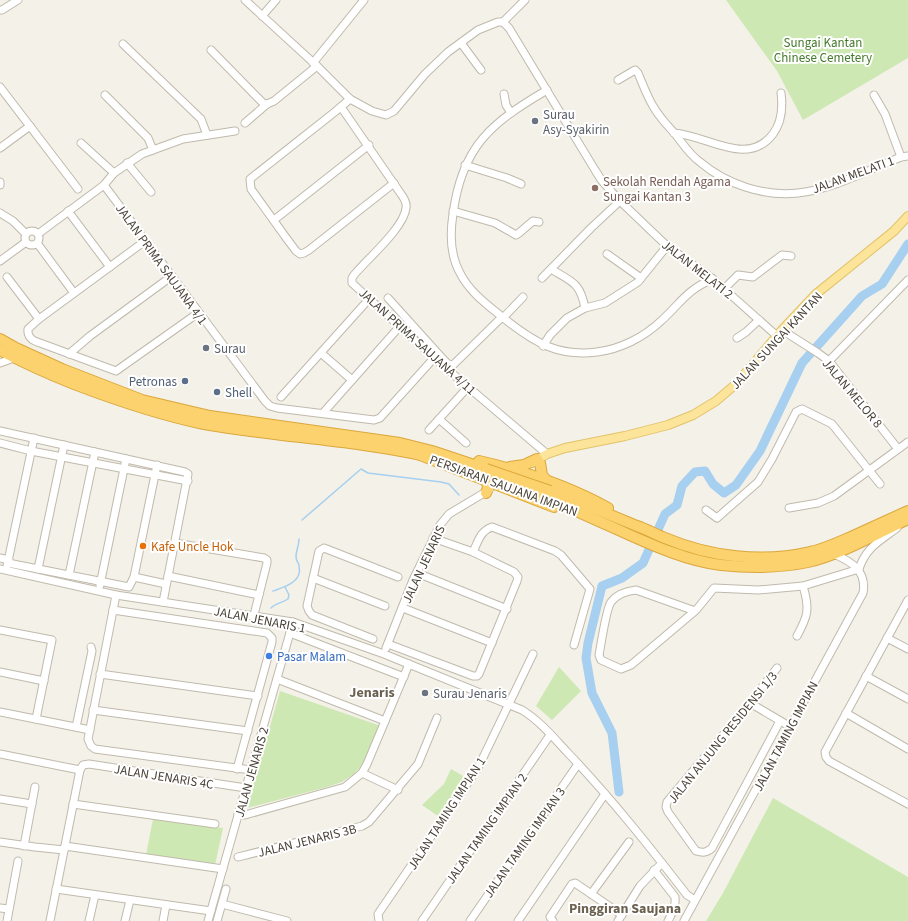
<svg xmlns="http://www.w3.org/2000/svg" width="908" height="921" font-family="'Source Sans 3',sans-serif">
<rect width="100%" height="100%" fill="#f4f1e9"/>
<g fill="#cee8b3">
<polygon points="726,0 908,0 908,58 803,120 777,71"/>
<polygon points="559,667 581,691 552,720 536,706"/>
<polygon points="280,691 381,726 364,763 354,774 342,782 327,787 247,808"/>
<polygon points="451,769 465,777 438,816 422,805 444,784"/>
<polygon points="773,798 908,877 908,921 706,921 723,893"/>
<polygon points="153,819 223,828 215,865 146,855"/>
</g>
<g fill="none" stroke-linecap="round" stroke-linejoin="round">
<g stroke="#a7cfef" stroke-width="1.5">
<polyline points="302,520 361,469 368,473 441,482 449,484 459,495"/>
<path d="M 273,591 C 284,587 303,582 299,566 C 299,563 296,561 296,557 C 296,551 299,545 299,539"/>
<path d="M 271,608 C 276,603 282,603 288,599 L 289,595 L 285,587"/>
</g>
<polyline stroke="#a7cfef" stroke-width="9" points="619,792 612,733 592,693 586,658 588,643 602,586 622,578 643,563 665,514 677,505 682,486 695,472 705,471 713,484 724,493 736,485 760,451 802,363 862,296 882,284 908,244"/>
<g stroke="#c0baac" stroke-width="9">
<g id="minor">
<polyline points="245,0 317,66 350,99 372,111 386,115 394,111 425,74 448,52 478,30 498,22 503,22 509,28 595,170 602,181 620,201 667,246 713,279 777,336"/>
<polyline points="0,10 2,10 18,0"/>
<polyline points="262,16 276,0"/>
<polyline points="503,22 525,0"/>
<polyline points="461,43 481,70"/>
<polyline points="123,44 201,119 207,135"/>
<polyline points="211,50 259,99 264,104 267,104"/>
<polyline points="313,63 364,0"/>
<path d="M 618,80 L 635,70 L 638,73 C 643,85 647,96 653,106 C 659,117 668,126 676,135 C 683,144 690,155 700,162 C 726,184 764,197 798,193 C 834,189 868,170 901,157 L 908,156"/>
<polyline points="0,87 78,189"/>
<path d="M 547,90 C 491,123 462,146 453,214 C 450,233 450,255 460,273 C 470,293 489,306 506,320 C 535,343 559,357 597,352 C 621,349 644,337 661,321 C 681,303 686,290 713,279"/>
<polyline points="504,94 506,105 511,113"/>
<polyline points="105,95 148,138 153,150"/>
<polyline points="874,95 885,114 901,157"/>
<polyline points="350,99 336,111 250,179 251,189 287,239 296,251 300,254 304,253 309,250 394,183"/>
<path d="M 341,107 L 401,194 C 404,198 407,203 406,208 C 404,228 367,259 354,275 L 352,278 L 352,283 L 434,358 L 547,454"/>
<polyline points="245,123 267,104 274,101 317,66"/>
<path d="M 674,133 C 707,135 747,168 773,134 C 782,122 783,108 781,93"/>
<polyline points="81,143 114,173"/>
<polyline points="0,148 30,126"/>
<polyline points="127,163 151,192"/>
<polyline points="465,165 507,178 521,184"/>
<polyline points="0,182 0,185"/>
<polyline points="104,185 265,401 270,406 277,408 374,420 380,418 434,358"/>
<polyline points="68,211 110,267"/>
<polyline points="453,211 495,223 516,235 519,233 533,221 539,222"/>
<polyline points="0,213 13,221 26,234"/>
<polyline points="274,220 369,145"/>
<circle cx="32" cy="238" r="7"/>
<polyline points="38,234 104,185 114,173 142,154 183,139 235,131"/>
<path d="M 145,241 L 39,319 L 28,329 C 27,338 33,341 40,343 L 116,371 L 198,313"/>
<polyline points="37,243 74,293"/>
<polyline points="607,254 641,278"/>
<polyline points="0,261 26,242"/>
<path d="M 551,269 C 572,282 580,282 585,308"/>
<polyline points="7,277 39,319"/>
<polyline points="542,278 591,228 620,201"/>
<polyline points="724,289 738,275 753,277 782,255 791,256"/>
<polyline points="388,298 443,359 448,364 453,365 502,317"/>
<polyline points="503,318 523,297"/>
<polyline points="782,330 818,353 829,361 898,449"/>
<polyline points="737,338 746,332 759,320"/>
<polyline points="543,346 550,335 567,318 585,308 605,303 638,282 667,246"/>
<polyline points="321,353 352,380"/>
<polyline points="69,354 90,336 172,276"/>
<polyline points="829,361 908,280"/>
<polyline points="0,363 14,358"/>
<polyline points="281,397 369,299"/>
<polyline points="323,413 400,326"/>
<polyline points="439,419 466,443"/>
<polyline points="429,430 468,387"/>
<polyline points="0,431 185,472 188,474 163,602"/>
<polyline points="0,443 31,451 188,481"/>
<polyline points="789,508 818,503 834,496 908,442"/>
<polyline points="706,510 717,518 758,482 772,459 796,412 802,409 832,424 880,484"/>
<polyline points="175,543 264,558 267,560 267,563 254,615"/>
<path d="M 473,552 C 478,542 480,531 492,527 L 555,551 L 561,555 L 590,589 L 574,645"/>
<polyline points="0,558 9,560"/>
<polyline points="8,563 129,587 134,577 157,465"/>
<polyline points="7,566 34,438"/>
<path d="M 0,569 L 116,595 L 293,622 L 384,654 L 522,710 C 540,721 554,738 568,753 C 611,798 649,846 687,895 L 695,900"/>
<polyline points="38,569 64,445"/>
<path d="M 859,569 C 866,547 880,541 897,528"/>
<polyline points="417,573 507,609"/>
<polyline points="69,575 95,452"/>
<polyline points="168,576 259,595"/>
<polyline points="134,577 166,584"/>
<polyline points="313,578 385,606"/>
<polyline points="100,585 126,459"/>
<polyline points="116,595 88,739 91,746 95,749 251,770"/>
<polyline points="908,600 825,752 826,757 829,761 908,804"/>
<polyline points="403,608 492,643"/>
<polyline points="113,610 267,633 272,638 272,642 237,769"/>
<path d="M 695,611 L 636,590 C 627,591 617,594 611,602 C 606,609 601,645 599,655 L 601,660 L 621,669 L 631,665 L 695,611 L 697,609 L 714,588 L 758,590 L 803,586 L 859,569"/>
<polyline points="0,630 52,640 36,719"/>
<polyline points="290,633 404,677"/>
<path d="M 797,636 C 808,616 810,609 803,586"/>
<polyline points="887,638 908,649"/>
<polyline points="373,639 312,615 309,611 307,606 319,551 324,548 398,577"/>
<polyline points="388,644 473,676 477,676 479,674 517,581 518,577 514,572 473,552 433,538"/>
<polyline points="386,648 413,580 440,525 449,514 489,490"/>
<path d="M 777,668 L 750,703 L 667,802 L 666,807 L 668,812 L 696,851 C 703,853 706,853 712,848 L 780,721"/>
<polyline points="0,672 44,681"/>
<polyline points="100,674 258,696"/>
<polyline points="866,676 908,699"/>
<polyline points="277,679 385,721"/>
<polyline points="750,703 789,726"/>
<polyline points="93,710 248,731"/>
<polyline points="0,712 90,730"/>
<polyline points="846,713 908,749"/>
<polyline points="76,727 92,651 91,647"/>
<polyline points="0,754 80,770"/>
<polyline points="362,773 398,790"/>
<polyline points="0,799 32,804"/>
<polyline points="73,804 215,824"/>
<polyline points="238,814 245,815 345,787 362,773 367,764 409,664"/>
<polyline points="0,842 35,847 64,850"/>
<polyline points="24,846 35,787"/>
<polyline points="65,846 223,869"/>
<polyline points="238,857 362,826 369,822 418,764 437,718"/>
<path d="M 654,870 L 675,897 C 676,907 672,913 668,921"/>
<polyline points="56,889 211,911"/>
<polyline points="591,894 629,842"/>
<polyline points="222,904 287,921"/>
<polyline points="0,908 9,909"/>
<polyline points="7,921 18,861"/>
<polyline points="50,921 80,770 83,765 89,764 246,788"/>
<polyline points="89,921 95,895"/>
<polyline points="125,921 130,900"/>
<polyline points="163,921 166,905"/>
<polyline points="208,921 293,622"/>
<polyline points="217,921 226,889"/>
<polyline points="379,921 378,914 478,768 533,654"/>
<polyline points="422,921 550,735"/>
<polyline points="470,921 578,764"/>
<polyline points="518,921 605,794"/>
<polyline points="553,921 550,917 572,884 575,883 622,915"/>
<polyline points="618,921 640,886 662,863"/>
<path d="M 684,921 L 863,593 C 867,571 852,562 834,554"/>
</g>
</g>
<g stroke="#e2c369" stroke-width="10">
<polyline id="major" points="532,463 547,454 565,448 625,436 668,425 693,415 716,401 736,384 782,330 816,294 894,231 908,216"/>
</g>
<g stroke="#dba73c" stroke-width="12">
<g id="highway">
<polyline points="0,339 16,348 62,369 142,400 210,416 400,443 432,451 486,469"/>
<path d="M 0,350 C 24,363 49,374 74,384 C 116,400 160,415 204,424 C 278,437 353,440 426,456"/>
<polyline points="420,455 554,507"/>
<path d="M 479,461 C 523,471 568,486 608,508"/>
<polyline points="540,463 542,475 547,481"/>
<polyline points="510,467 524,465 537,459"/>
<path d="M 550,491 C 579,502 608,514 637,526 C 646,529 655,534 665,538 C 710,557 762,563 810,552 C 825,549 839,542 853,536 C 871,528 890,519 908,511"/>
<polyline points="486,493 488,488 487,482"/>
<path d="M 547,497 C 571,509 596,520 621,531 C 652,545 687,561 721,565 C 750,568 780,568 808,562 C 840,555 878,533 908,519"/>
</g>
</g>
<use href="#minor" stroke="#fff" stroke-width="7"/>
<use href="#major" stroke="#fce49a" stroke-width="8"/>
<use href="#highway" stroke="#fbd26d" stroke-width="10"/>
<g stroke="#dba73c" stroke-width="12" stroke-linecap="butt">
<g id="highway-bridge">
<polyline points="486,469 550,491"/>
<polyline points="488,476 547,497"/>
</g>
</g>
<use href="#highway-bridge" stroke="#fbd26d" stroke-width="10"/>
</g>
<g fill="#6b7280" stroke="#fff" stroke-width="1.5">
<circle cx="535" cy="121" r="4"/>
<circle cx="206" cy="348" r="4"/>
<circle cx="425" cy="693" r="4"/>
</g>
<circle fill="#8d6e63" stroke="#fff" stroke-width="1.5" cx="595" cy="188" r="4"/>
<g fill="#5c6f8a" stroke="#fff" stroke-width="1.5">
<circle cx="185" cy="381" r="4"/>
<circle cx="217" cy="392" r="4"/>
</g>
<circle fill="#e8710a" stroke="#fff" stroke-width="1.5" cx="143" cy="546" r="4"/>
<circle fill="#3f7fe0" stroke="#fff" stroke-width="1.5" cx="269" cy="656" r="4"/>
<g text-anchor="middle" stroke-width="4" stroke-linejoin="round" paint-order="stroke">
<g font-size="13" fill="#45792b" stroke="#fff">
<text x="823" y="47">Sungai Kantan<tspan x="823" dy="15">Chinese Cemetery</tspan></text>
</g>
<g font-size="13" fill="#5b616d" stroke="#fff" text-anchor="start">
<text x="543" y="119">Surau<tspan x="543" dy="15">Asy-Syakirin</tspan></text>
<text x="214" y="353">Surau</text>
<text x="433" y="698">Surau Jenaris</text>
</g>
<g font-size="13" fill="#484237" stroke="#fff">
<text transform="translate(853 174) rotate(-20)" y="5">JALAN MELATI 1</text>
<text transform="translate(162 264) rotate(54)" y="5">JALAN PRIMA SAUJANA 4/1</text>
<text transform="translate(698 269) rotate(38)" y="5">JALAN MELATI 2</text>
<text transform="translate(776 340) rotate(-47)" y="5">JALAN SUNGAI KANTAN</text>
<text transform="translate(418 341) rotate(42)" y="5">JALAN PRIMA SAUJANA 4/11</text>
<text transform="translate(853 393) rotate(50)" y="5">JALAN MELOR 8</text>
<text transform="translate(504 485) rotate(20)" y="5">PERSIARAN SAUJANA IMPIAN</text>
<text transform="translate(423 564) rotate(-65)" y="5">JALAN JENARIS</text>
<text transform="translate(260 619) rotate(11)" y="5">JALAN JENARIS 1</text>
<text transform="translate(785 736) rotate(-62)" y="5">JALAN TAMING IMPIAN</text>
<text transform="translate(722 737) rotate(-51)" y="5">JALAN ANJUNG RESIDENSI 1/3</text>
<text transform="translate(251 772) rotate(-74)" y="5">JALAN JENARIS 2</text>
<text transform="translate(164 776) rotate(9)" y="5">JALAN JENARIS 4C</text>
<text transform="translate(446 813) rotate(-57)" y="5">JALAN TAMING IMPIAN 1</text>
<text transform="translate(486 828) rotate(-55)" y="5">JALAN TAMING IMPIAN 2</text>
<text transform="translate(307 840) rotate(-14)" y="5">JALAN JENARIS 3B</text>
<text transform="translate(524 842) rotate(-55)" y="5">JALAN TAMING IMPIAN 3</text>
</g>
<g font-size="13" fill="#785e54" stroke="#fff" text-anchor="start">
<text x="603" y="186">Sekolah Rendah Agama<tspan x="603" dy="15">Sungai Kantan 3</tspan></text>
</g>
<g font-size="13" fill="#4e5e75" stroke="#fff" text-anchor="end">
<text x="177" y="386">Petronas</text>
<text x="225" y="397" text-anchor="start">Shell</text>
</g>
<g font-size="13" fill="#c56008" stroke="#fff" text-anchor="start">
<text x="151" y="551">Kafe Uncle Hok</text>
</g>
<g font-size="13" fill="#366cbe" stroke="#fff" text-anchor="start">
<text x="277" y="661">Pasar Malam</text>
</g>
<g font-size="14" font-weight="bold" fill="#6b614f" stroke="#fff">
<text x="372" y="697">Jenaris</text>
<text x="625" y="913">Pinggiran Saujana</text>
</g>
</g>
</svg>
